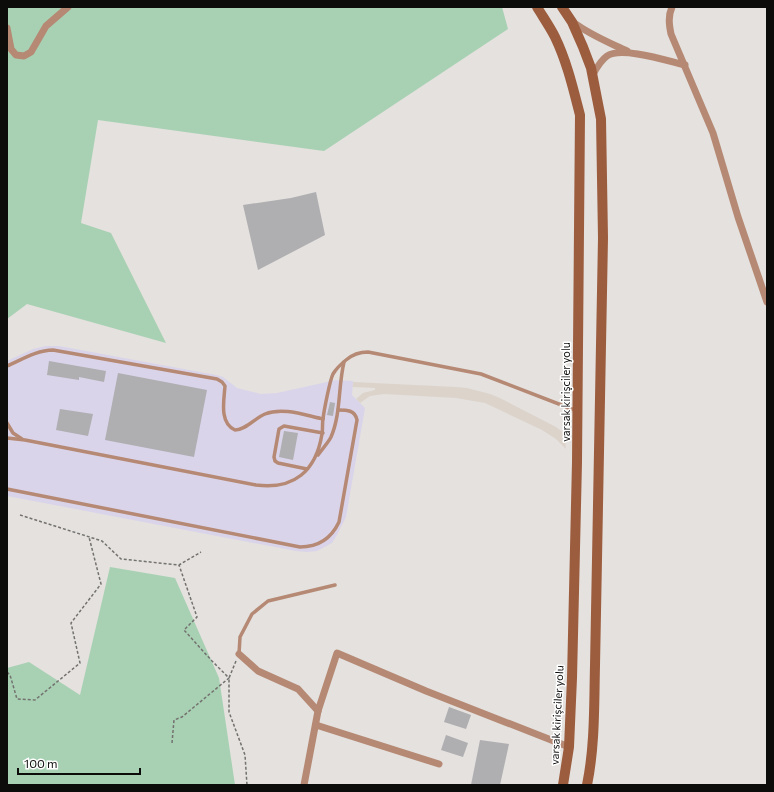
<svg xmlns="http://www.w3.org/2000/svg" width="774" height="792" font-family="Commissioner,sans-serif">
<rect width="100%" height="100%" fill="#e4e1de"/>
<polygon fill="#dcd3cb" points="353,382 456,387 467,388 490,394 500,398 556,427 564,433 566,449 556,439 542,430 485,403 456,398 384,394 370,396 360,403 356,399 363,393 375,390 375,388 352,387"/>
<polygon fill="#dad4ea" points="46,346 59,346 216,375 223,377 237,388 261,394 277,393 336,380 353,381 352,395 365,408 346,517 337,535 332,543 317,551 307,552 296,551 7,496 7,361 33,349"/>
<g fill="#a8d1b3">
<polygon points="7,7 502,7 508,29 324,151 98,120 81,223 111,233 166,343 27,304 7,319"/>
<polygon points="110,567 175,578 219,678 235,785 7,785 7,668 29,662 80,695"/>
</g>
<g fill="#afaeb1">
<polygon points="316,192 325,235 258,270 243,205 291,198"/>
<polygon points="49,361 106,371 104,382 79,377 79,380 47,375"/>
<polygon points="118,373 207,390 194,457 105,440"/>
<polygon points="330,402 335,403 333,416 327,415"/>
<polygon points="60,409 93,414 88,436 56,430"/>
<polygon points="284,431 298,433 293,460 279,457"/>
<polygon points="449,707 471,715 466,729 444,722"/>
<polygon points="446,735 468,743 463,757 441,750"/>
<polygon points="480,740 509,744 500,785 471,785"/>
</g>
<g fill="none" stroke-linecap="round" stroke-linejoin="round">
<g stroke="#737270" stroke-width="1.5" stroke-dasharray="3 2" stroke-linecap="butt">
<polyline points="20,515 102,541 121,559 179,565 201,552"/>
<polyline points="236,661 229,678 229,712 245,755 247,785"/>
<polyline points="7,672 10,675 17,699 35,700 80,663 71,623 101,584 89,537"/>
<polyline points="172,743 174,720 182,717 229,678 212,661 184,630 197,617 179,565"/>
</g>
<g stroke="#b58974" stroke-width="3.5">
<path d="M 7,366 C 21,360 37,350 53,350 L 217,379 L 222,382 L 225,386 C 224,400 219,423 235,430 C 246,430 255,418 265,414 C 283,407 304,415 323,419"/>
<polyline points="7,423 13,433 22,439"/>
<path d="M 7,438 L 25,440 L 256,485 C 294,490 316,471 322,434 C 323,429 322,424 323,419 C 324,410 330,380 333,374 C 336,369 341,364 346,360 C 353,354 359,352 368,352 L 481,374 L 577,411"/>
<path d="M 318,455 C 322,449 328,443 331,437 C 341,414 338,387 344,362"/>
<polyline points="307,469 278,463 275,461 274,457 279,429 284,426 323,433"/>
<path d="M 7,489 L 300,547 C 318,547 331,539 339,522 L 357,420 C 355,410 347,410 338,410"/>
<polyline points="239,654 240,637 252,614 268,601 335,585"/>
</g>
<g stroke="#b58974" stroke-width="7">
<path d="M 672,7 C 668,16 669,24 671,34 L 713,133 L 738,217 L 767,302"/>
<path d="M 573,22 C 590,35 608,42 627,51"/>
<polyline points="7,28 11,49 16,55 24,56 31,52 46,26 68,7"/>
<path d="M 592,76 C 596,69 600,61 607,56 C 621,46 668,61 685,65"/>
<polyline points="239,654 258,671 298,689 318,711"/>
<polyline points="316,725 439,764"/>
<polyline points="304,785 318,711 337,653 426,691 569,747"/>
</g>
<g stroke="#9c5c3e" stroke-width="10">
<path d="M 537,7 C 543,17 550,27 555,37 C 567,62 573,88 580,115 L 577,462 L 572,678 L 569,747 L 563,785"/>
<path d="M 562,7 L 572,22 L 583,47 L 591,68 L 601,119 L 603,238 L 595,666 C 594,705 595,746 587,785"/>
</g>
</g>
<g text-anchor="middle" stroke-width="3" stroke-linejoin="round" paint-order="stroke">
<g font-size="11" fill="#0c0c0b" stroke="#fff">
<text transform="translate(566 392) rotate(-90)" y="4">varsak kirişciler yolu</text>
<text transform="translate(557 715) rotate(-87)" y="4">varsak kirişciler yolu</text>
</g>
</g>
<rect width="774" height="792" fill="none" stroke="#0c0c0b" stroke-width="16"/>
<path d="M18 768v6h122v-6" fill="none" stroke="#0c0c0b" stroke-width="2"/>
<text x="24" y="768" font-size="12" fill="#0c0c0b" stroke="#ffffff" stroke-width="3" paint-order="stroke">100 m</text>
</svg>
